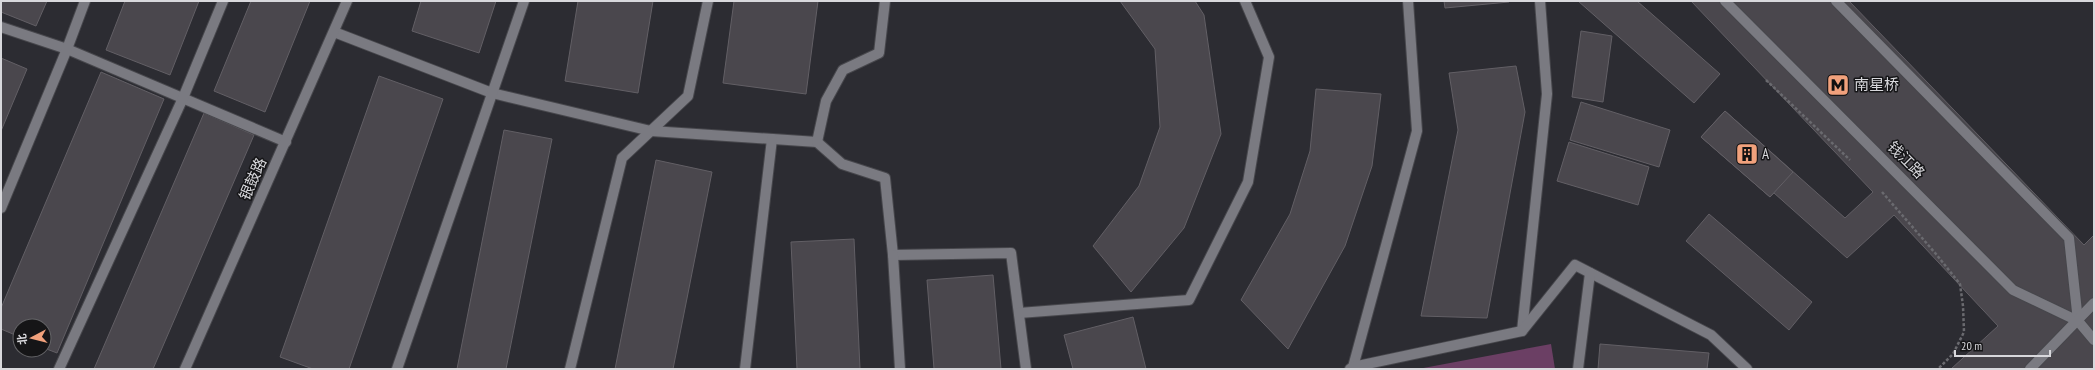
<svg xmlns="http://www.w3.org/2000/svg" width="2095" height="370" font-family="'PT Sans Narrow','Noto Sans SC',sans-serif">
<rect width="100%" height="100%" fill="#2c2c32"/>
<polygon fill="#6b3f64" points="1551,344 1555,369 1418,369"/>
<g fill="#4a474d" stroke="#625f65">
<polygon points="1,1 47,1 36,26 1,12"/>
<polygon points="125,1 199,1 170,75 106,50"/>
<polygon points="251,1 310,1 265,112 214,91"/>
<polygon points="421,1 496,1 479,53 412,31"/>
<polygon points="578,1 653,1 638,93 565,81"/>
<polygon points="734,1 818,1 806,94 723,83"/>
<polygon points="1120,1 1195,1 1204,15 1221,134 1184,228 1131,292 1093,246 1139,186 1160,127 1155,49"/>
<polygon points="1444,1 1509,1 1509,2 1445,8"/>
<polygon points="1578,1 1637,1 1720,74 1694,103"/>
<polygon points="1691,1 1849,1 2084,245 2094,235 2094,369 1951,369 1998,326 1894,215 1847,258 1774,193 1770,197 1701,137 1725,111 1845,218 1873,192"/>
<polygon points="1581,31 1612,36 1603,102 1572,97"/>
<polygon points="1,58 27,69 1,131"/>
<polygon points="1516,66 1525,112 1487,318 1421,316 1458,130 1449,73"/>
<polygon points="101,72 164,99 57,353 44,348 44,326 20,326 20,337 1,329 1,308"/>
<polygon points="379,76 443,99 349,369 313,369 280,357"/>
<polygon points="1316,89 1381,94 1372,166 1345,246 1288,349 1241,300 1290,214 1310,151"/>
<polygon points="1581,102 1670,130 1659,167 1570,140"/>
<polygon points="1725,111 1793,172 1770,197 1701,137"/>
<polygon points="204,113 254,135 153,369 94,369"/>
<polygon points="504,130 552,139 506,369 457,369"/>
<polygon points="1569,142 1649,167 1638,205 1557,181"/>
<polygon points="656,160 712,172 673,369 615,369"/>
<polygon points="1709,214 1812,302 1789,330 1686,241"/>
<polygon points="854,239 860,369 797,369 791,242"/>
<polygon points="993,275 1001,369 934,369 927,280"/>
<polygon points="1133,317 1146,369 1073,369 1064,335"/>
<polygon points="1600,344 1709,353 1707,369 1598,369"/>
</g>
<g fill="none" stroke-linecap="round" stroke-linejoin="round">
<g stroke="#47474c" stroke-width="12">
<g id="lane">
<polyline points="1,27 67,49 286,142"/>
<polyline points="334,32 492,93 651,131 817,142 842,164 885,178 893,255 1011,253 1026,369"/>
<polyline points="817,142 826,101 843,70 879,53 885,1"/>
<polyline points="1,208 67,49 85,1"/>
<polyline points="893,255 900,369"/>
<polyline points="1019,313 1189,300 1248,182 1269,57 1245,1"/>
<polyline points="1522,331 1547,94 1540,1"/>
<polyline points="1353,367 1417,131 1408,1"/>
<polyline points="59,369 183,98 223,1"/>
<polyline points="397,369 524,1"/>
<polyline points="570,369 622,158 688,96 708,1"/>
<polyline points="745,369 772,139"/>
<polyline points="1350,369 1353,367 1522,331 1575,265 1711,335 1747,369"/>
<polyline points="1578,369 1590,273"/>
</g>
</g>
<g stroke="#47474c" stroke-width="12">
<polyline id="street" points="185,369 347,1"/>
</g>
<g stroke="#47474c" stroke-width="12">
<g id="secondary">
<polyline points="1725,1 2013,290 2078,321 2094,340"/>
<polyline points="1836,1 2069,238 2078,321"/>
<polyline points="2030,369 2094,303"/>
</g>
</g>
<g stroke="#6a6a6f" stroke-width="2.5" stroke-dasharray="3 2" stroke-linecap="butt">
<polyline points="1766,80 1850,160"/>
<polyline points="1882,192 1936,254 1960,284 1963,306 1964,332 1953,354 1938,369"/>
</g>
<use href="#lane" stroke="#7a7a81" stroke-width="10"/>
<use href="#street" stroke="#7a7a81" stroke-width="10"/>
<use href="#secondary" stroke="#7a7a81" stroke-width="10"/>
</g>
<defs>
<g id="metro-square" transform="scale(1.15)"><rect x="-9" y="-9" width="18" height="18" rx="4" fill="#f1a17c" stroke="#151517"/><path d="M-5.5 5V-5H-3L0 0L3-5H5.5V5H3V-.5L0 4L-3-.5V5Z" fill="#111"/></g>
<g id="building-square" transform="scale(1.15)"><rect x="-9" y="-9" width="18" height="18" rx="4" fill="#f1a17c" stroke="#151517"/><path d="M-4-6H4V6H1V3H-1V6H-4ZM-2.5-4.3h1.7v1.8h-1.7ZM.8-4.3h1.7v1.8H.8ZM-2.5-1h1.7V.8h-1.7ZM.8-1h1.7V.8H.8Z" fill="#111"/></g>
</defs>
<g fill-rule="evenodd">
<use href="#metro-square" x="1838" y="85"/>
<use href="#building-square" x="1747" y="154"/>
</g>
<g text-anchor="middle" stroke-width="3" stroke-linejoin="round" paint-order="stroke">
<g font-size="15" fill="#d8d8dc" stroke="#151517" text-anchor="start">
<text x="1854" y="90">南星桥</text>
<text x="1762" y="159">A</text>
</g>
<g font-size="15" fill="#d8d8dc" stroke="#151517">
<text transform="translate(1906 160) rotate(45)" y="5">钱江路</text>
<text transform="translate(253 179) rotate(-66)" y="5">银鼓路</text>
</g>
</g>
<rect width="2095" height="370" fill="none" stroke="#d8d8dc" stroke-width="4"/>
<g transform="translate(32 338) rotate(263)"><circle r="19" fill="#151517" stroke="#636366"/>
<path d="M0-3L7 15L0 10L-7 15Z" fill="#f1a17c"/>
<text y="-6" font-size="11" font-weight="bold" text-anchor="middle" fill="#d8d8dc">北</text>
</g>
<path d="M1955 350v6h95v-6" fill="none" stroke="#d8d8dc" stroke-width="2"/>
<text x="1961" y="350" font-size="12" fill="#d8d8dc" stroke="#151517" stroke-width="3" paint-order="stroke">20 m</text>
</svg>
